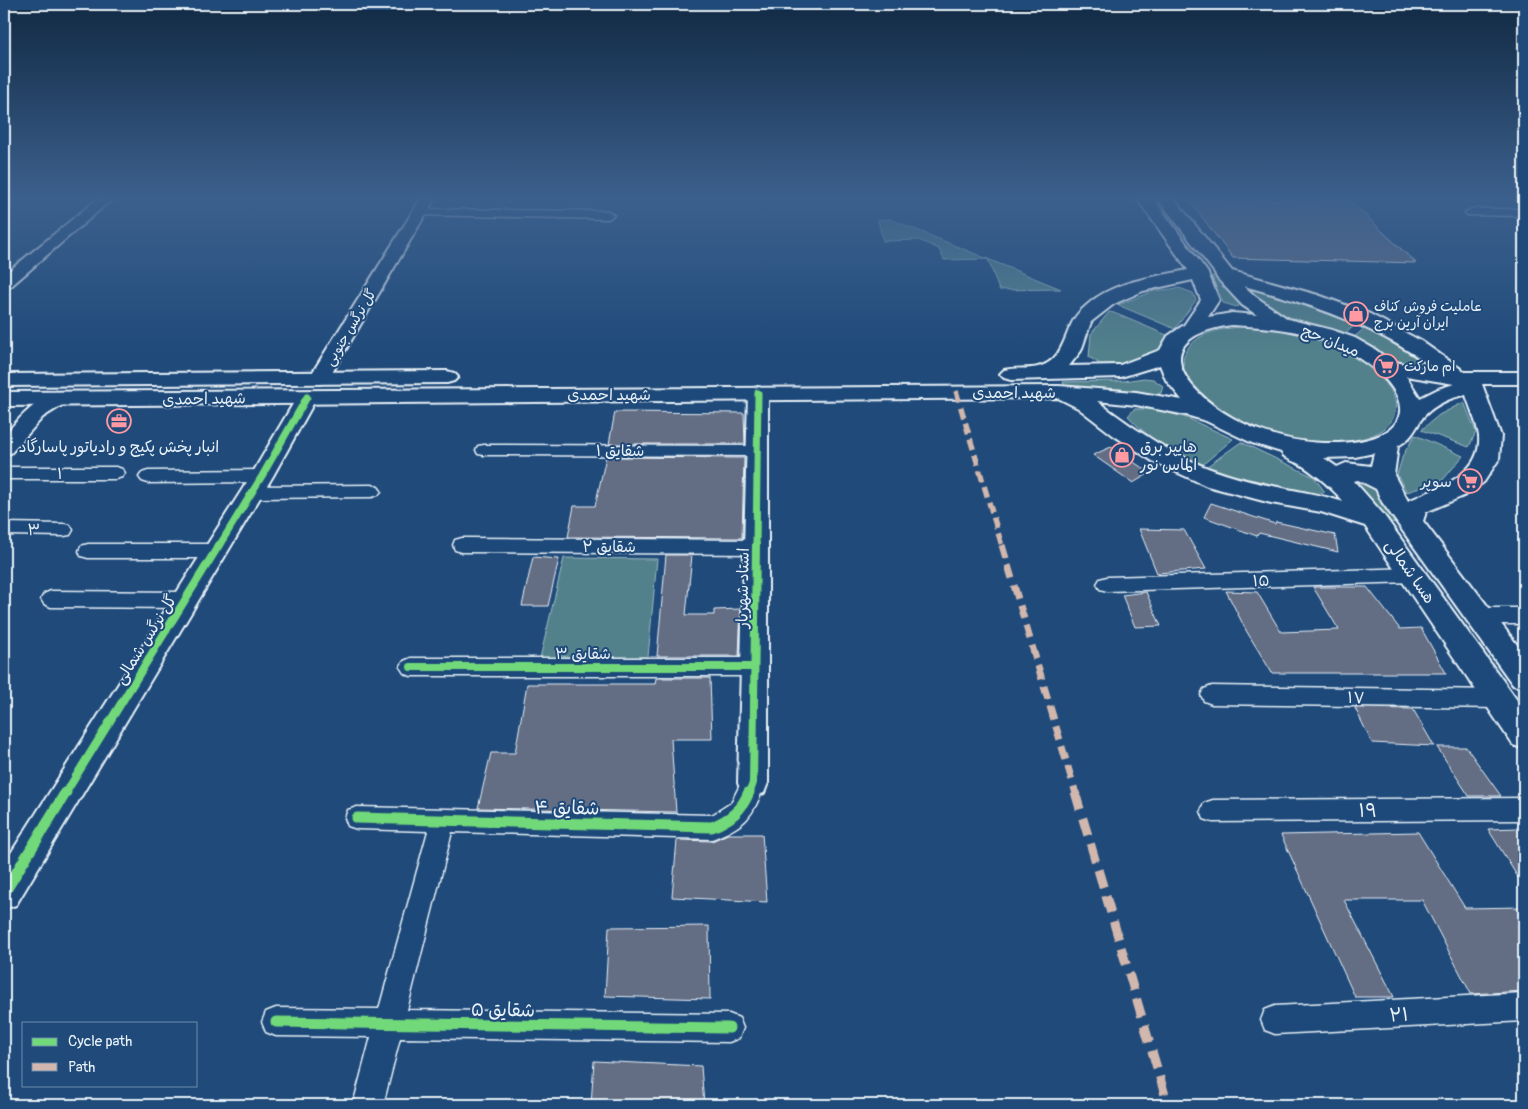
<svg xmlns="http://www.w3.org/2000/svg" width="1528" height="1109" font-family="Pangolin,'Playpen Sans Arabic',sans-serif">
<rect width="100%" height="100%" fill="#1f4a7a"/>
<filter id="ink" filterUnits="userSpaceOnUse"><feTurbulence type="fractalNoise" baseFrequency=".02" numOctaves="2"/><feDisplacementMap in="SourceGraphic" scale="10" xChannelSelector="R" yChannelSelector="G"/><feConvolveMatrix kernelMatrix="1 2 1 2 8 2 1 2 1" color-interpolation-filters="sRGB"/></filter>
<g filter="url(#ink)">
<g fill="#52818b" stroke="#9db9c2">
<polygon points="890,219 1061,289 999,290 988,259 944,260 939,249 919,240 883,241 878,220"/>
<polygon points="1212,276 1217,276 1243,302 1237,307 1223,303"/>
<polygon points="1179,288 1193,293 1196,300 1175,329 1118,305 1154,291"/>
<path d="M 1246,288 C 1285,295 1320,308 1357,323 L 1343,336 C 1309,324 1271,315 1246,288 Z"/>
<polygon points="1109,312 1114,313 1169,336 1153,356 1121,367 1103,366 1089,357 1091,334"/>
<path d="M 1239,327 C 1258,328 1277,328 1295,333 C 1324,339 1415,379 1392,420 C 1386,431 1372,436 1360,439 C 1320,449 1271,438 1235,419 C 1209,406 1157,365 1199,338 C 1210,330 1225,329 1239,327 Z"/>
<polygon points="1366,327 1408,349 1430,367 1390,361 1352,339"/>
<polygon points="1144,378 1153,379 1163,386 1161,393 1152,394 1120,389 1065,387 1063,382 1124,381"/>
<polygon points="1464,402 1476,432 1469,447 1421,430 1439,415"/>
<path d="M 1134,409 L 1155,409 L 1187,418 L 1233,439 L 1201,466 C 1174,453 1148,439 1128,416 Z"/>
<polygon points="1415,435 1463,456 1442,481 1407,492 1397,475 1403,455"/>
<polygon points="1241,442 1314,477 1325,492 1309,496 1242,481 1206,467"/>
<polygon points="1355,475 1369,478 1401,523 1389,522 1367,495 1351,482"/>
<polygon points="564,558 657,559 648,657 540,658"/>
</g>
<g fill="#636d84" stroke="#e8f1f8">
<polygon points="1189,200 1349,200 1416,263 1233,258"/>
<polygon points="615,412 744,413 745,444 609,444"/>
<polygon points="1111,447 1150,473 1133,483 1093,455"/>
<polygon points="606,457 744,458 742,538 568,537 574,506 595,506"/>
<polygon points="1211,503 1275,524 1276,522 1335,535 1338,552 1259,533 1257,536 1204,517"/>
<polygon points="1139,529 1184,530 1206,569 1157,573"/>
<polygon points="666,555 692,555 686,615 714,615 714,610 741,609 739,656 657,656"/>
<polygon points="533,557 559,559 548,606 522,606"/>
<polygon points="1313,587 1367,587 1400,629 1421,628 1446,673 1272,673 1247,632 1226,591 1257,592 1281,632 1339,630"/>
<polygon points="1146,592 1161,626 1135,627 1122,595"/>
<polygon points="656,678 710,678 712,739 671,739 676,812 478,808 491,753 515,753 527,684 655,684"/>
<polygon points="1355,708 1413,709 1434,746 1372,743"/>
<polygon points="1437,747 1466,747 1501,796 1469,796"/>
<polygon points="1519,828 1524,836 1524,887 1488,829"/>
<polygon points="1418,832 1465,908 1524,907 1524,991 1471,994 1422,900 1344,900 1394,997 1355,997 1281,835"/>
<polygon points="728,834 762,834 767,902 672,897 677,840 712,841"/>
<polygon points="709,926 710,999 605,996 609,927"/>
<polygon points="594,1061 701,1066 704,1105 591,1105"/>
</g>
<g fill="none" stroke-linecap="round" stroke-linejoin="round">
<g stroke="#e8f1f8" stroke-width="3">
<g id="minor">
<polygon points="419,209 608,211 614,215 608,219 415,215 413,213"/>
<polygon points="1471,209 1524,209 1524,216 1467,215 1465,213"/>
<polygon points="484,445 757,446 763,447 765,451 763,455 757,456 484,455 478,454 476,450 478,446"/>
<polygon points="4,467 116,467 122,469 125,473 122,477 116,479 4,479"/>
<polygon points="262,470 268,472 271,476 268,480 262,482 148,483 142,481 139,477 142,473 148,471"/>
<polygon points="372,485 378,487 381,491 378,495 372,497 252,498 246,496 243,492 246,488 252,486"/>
<polygon points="4,523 64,524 70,525 73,530 70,535 64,536 4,535"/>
<polygon points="462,538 756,540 763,542 765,547 763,552 756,554 462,552 455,550 453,545 455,540"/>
<polygon points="88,544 216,544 223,546 225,551 223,556 216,558 88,558 81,556 79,551 81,546"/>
<polygon points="1414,568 1421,570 1424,575 1421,580 1414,582 1107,591 1100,589 1097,584 1100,579 1107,577"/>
<polygon points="51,591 185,592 192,595 195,600 192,605 185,608 51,607 44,604 41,599 44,594"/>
<polygon points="1480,608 1524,608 1524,624 1480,624 1473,622 1470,616 1473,610"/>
<polygon points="411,658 754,658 761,661 765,667 761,673 754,676 411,676 404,673 400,667 404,661"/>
<polygon points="1212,686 1500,690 1508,692 1511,699 1508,706 1500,708 1212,704 1204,701 1201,695 1204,689"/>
<path d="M 753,772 L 761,775 L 765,783 C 752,818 747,825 712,839 L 452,832 L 407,1010 L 729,1014 L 739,1018 L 743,1028 L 739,1038 L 729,1042 L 400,1038 L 383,1105 L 353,1105 L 371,1037 L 276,1036 L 266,1032 L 262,1022 L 266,1012 L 276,1008 L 379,1009 L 428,831 L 357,829 L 348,826 L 345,818 L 348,810 L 357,807 L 712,815 L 731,803 L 745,775 Z"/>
<polygon points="1524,798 1524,820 1213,822 1204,819 1201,811 1204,803 1213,800"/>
<polygon points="1524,993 1524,1021 1275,1034 1265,1030 1261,1020 1265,1010 1275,1006"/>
</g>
</g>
<g stroke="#e8f1f8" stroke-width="4">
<g id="tertiary">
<polygon points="96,200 111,200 10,287 4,288 4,275"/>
<polygon points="420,200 434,200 329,378 326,382 319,384 312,382 309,378"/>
<polygon points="758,387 765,389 768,393 768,783 764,793 753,797 742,793 738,783 748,393 751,389"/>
<polygon points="307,391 314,393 317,397 273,476 16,905 4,909 4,864 252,474 297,397 300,393"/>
<path d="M 57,394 L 64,396 L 67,400 L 64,404 L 43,417 L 11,453 L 4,455 L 4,436 C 19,419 34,400 57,394 Z"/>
</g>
</g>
<g stroke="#e8f1f8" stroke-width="4">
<g id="secondary">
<path d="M 1138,200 L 1154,200 L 1208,273 L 1219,300 L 1208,317 L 1232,313 L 1257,315 L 1242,305 L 1217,278 L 1215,273 L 1159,200 L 1175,200 L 1232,271 L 1318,295 L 1370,314 L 1421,341 L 1465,372 L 1524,372 L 1524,384 L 1482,384 L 1501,436 L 1499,459 L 1484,482 L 1466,495 L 1426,512 L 1423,521 L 1524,654 L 1524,688 L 1513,685 L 1382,502 L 1376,489 L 1358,480 L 1354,481 L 1383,514 L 1524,710 L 1524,749 L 1513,745 L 1365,526 L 1321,512 L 1271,503 L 1207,486 L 1154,462 L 1113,435 L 1078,408 L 1058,398 L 4,406 L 4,392 L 1059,386 L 1136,392 L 1182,400 L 1166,380 L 1160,365 L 1121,377 L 1011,380 L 1004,378 L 1000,374 L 1004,370 C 1015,367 1027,370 1038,367 C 1061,361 1063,341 1072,323 C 1075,316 1081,310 1087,305 C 1113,281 1154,277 1188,270 ZM 1193,280 L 1201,300 L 1184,325 L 1168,336 L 1160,350 L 1120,365 L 1069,366 L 1081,351 L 1091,322 L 1114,304 L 1143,291 ZM 1244,286 C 1313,305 1378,326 1436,370 L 1390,361 L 1376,350 L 1355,338 L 1332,330 L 1288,319 L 1256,297 ZM 1232,325 C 1269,327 1309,330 1342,348 C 1421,389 1424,446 1323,443 C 1292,442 1260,433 1233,418 C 1180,388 1147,337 1232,325 ZM 1406,376 L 1454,384 L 1438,389 L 1420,398 ZM 1466,395 C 1470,408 1477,423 1479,436 C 1482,476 1437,488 1408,501 L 1394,475 L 1398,446 C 1411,439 1414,431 1421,420 C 1430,407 1450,397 1466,395 ZM 1097,401 L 1136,405 L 1186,415 L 1206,421 L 1252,443 L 1281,452 C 1285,460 1295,461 1303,466 C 1318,476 1332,488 1344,502 C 1305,490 1264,487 1225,474 C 1177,459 1137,431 1097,401 ZM 1374,453 L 1371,466 L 1346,463 L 1337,467 L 1324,458 L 1355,457 Z"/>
<polygon points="447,371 454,373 458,377 454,381 447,383 4,386 4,374"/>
</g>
</g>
<use href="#minor" fill="#1f4a7a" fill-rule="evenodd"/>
<use href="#tertiary" fill="#1f4a7a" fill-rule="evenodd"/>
<use href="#secondary" fill="#1f4a7a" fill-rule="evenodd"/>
<polyline stroke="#d1b7ad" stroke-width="5.5" stroke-dasharray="11 5.5" stroke-linecap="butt" points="956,391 1002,546"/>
<polyline stroke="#d1b7ad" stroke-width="7" stroke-dasharray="14 7" stroke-linecap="butt" points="1002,545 1076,794"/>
<polyline stroke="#d1b7ad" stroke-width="9" stroke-dasharray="18 9" stroke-linecap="butt" points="1075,792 1168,1105"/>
<g stroke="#1f4a7a" stroke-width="9">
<g id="cycleway-far2">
<polyline points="219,546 262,476 307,397"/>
<polyline points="756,546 758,393"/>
</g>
</g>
<g stroke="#1f4a7a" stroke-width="11">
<g id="cycleway-far1">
<polyline points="411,667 754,667"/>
<polyline points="65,794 219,545"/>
<polyline points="749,794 753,783 756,545"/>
</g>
</g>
<g stroke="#1f4a7a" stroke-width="14">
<g id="cycleway">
<path d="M 357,818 L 712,827 C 731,819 741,811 749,792"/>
<polyline points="4,893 66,792"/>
<polyline points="276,1022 729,1028"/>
</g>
</g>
<use href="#cycleway-far2" stroke="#71d979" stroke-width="7"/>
<use href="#cycleway-far1" stroke="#71d979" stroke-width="8"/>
<use href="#cycleway" stroke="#71d979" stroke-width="11"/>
</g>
</g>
<linearGradient id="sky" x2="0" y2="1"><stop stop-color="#112943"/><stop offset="0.56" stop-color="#3c608d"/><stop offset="1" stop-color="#3c608d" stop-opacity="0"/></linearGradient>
<rect width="1528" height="355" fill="url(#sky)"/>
<defs>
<g id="shop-ring" transform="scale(1.25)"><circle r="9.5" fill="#1f4a7a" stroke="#ff9aa2" stroke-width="1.5"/><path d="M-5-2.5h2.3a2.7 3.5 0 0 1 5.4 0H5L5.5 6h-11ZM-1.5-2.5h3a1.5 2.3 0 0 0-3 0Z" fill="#ff9aa2"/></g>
<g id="supermarket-ring" transform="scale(1.25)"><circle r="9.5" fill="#1f4a7a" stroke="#ff9aa2" stroke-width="1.5"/><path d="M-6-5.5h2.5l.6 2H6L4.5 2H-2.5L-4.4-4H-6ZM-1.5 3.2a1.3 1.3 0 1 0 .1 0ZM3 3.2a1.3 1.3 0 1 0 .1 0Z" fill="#ff9aa2"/></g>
<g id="office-ring" transform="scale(1.25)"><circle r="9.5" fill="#1f4a7a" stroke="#ff9aa2" stroke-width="1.5"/><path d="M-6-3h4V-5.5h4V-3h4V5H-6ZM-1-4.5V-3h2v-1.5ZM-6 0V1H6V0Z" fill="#ff9aa2"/></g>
</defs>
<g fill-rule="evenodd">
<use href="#shop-ring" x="1356" y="314"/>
<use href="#supermarket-ring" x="1386" y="366"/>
<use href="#office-ring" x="119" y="421"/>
<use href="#shop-ring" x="1122" y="455"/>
<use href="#supermarket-ring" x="1470" y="481"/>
</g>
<g text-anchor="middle" stroke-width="4" stroke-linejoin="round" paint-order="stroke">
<g font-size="14" fill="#e8f1f8" stroke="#1f4a7a" text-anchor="start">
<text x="1374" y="311">عاملیت فروش کناف<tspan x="1374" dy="16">ایران آرین برج</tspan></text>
<text x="1404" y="371">ام مارکت</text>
</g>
<g font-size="14" fill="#e8f1f8" stroke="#1f4a7a">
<text transform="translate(350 327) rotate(-59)" y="5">گل نرگس جنوبی</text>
</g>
<g font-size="16" fill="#e8f1f8" stroke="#1f4a7a">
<text transform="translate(1331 340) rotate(22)" y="6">میدان حج</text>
<text x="1014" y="398">شهید احمدی</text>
<text x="609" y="400">شهید احمدی</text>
<text transform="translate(204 398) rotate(-1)" y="6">شهید احمدی</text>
<text x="620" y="456">شقایق ۱</text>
<text x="60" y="479">۱</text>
<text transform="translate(34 529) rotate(1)" y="6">۳</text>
<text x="609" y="552">شقایق ۲</text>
<text transform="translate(1411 571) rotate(55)" y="6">هسا شمالی</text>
<text transform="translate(1261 580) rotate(-2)" y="6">۱۵</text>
<text transform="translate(742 588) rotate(-89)" y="6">استاد شهریار</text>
<text transform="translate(145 639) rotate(-58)" y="6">گل نرگس شمالی</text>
<text x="583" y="659">شقایق ۳</text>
<text transform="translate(1356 697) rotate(1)" y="6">۱۷</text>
</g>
<g font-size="16" fill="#e8f1f8" stroke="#1f4a7a">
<text x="119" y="452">انبار پخش پکیج و رادیاتور پاسارگاد</text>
<text x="1140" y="452" text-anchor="start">هایپر برق<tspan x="1140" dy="18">الماس نور</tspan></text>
<text x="1452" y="487" text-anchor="end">سوپر</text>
</g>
<g font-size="19" fill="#e8f1f8" stroke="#1f4a7a">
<text transform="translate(567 807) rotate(1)" y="7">شقایق ۴</text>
<text x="1368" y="817">۱۹</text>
<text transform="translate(503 1009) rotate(1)" y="7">شقایق ۵</text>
<text transform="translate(1399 1014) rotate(-3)" y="7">۲۱</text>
</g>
</g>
<rect width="1528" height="1109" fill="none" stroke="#1f4a7a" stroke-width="20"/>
<rect x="10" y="10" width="1508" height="1089" fill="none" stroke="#e8f1f8" stroke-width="2" filter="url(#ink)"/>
<rect x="22" y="1022" width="175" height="65" fill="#1f4a7a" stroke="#6f8dac"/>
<rect x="32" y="1038" width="25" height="8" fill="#71d979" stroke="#6f8dac"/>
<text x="68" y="1046" font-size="15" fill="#e8f1f8">Cycle path</text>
<rect x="32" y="1063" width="25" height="8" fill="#d1b7ad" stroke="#6f8dac"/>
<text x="68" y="1072" font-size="15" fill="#e8f1f8">Path</text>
</svg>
